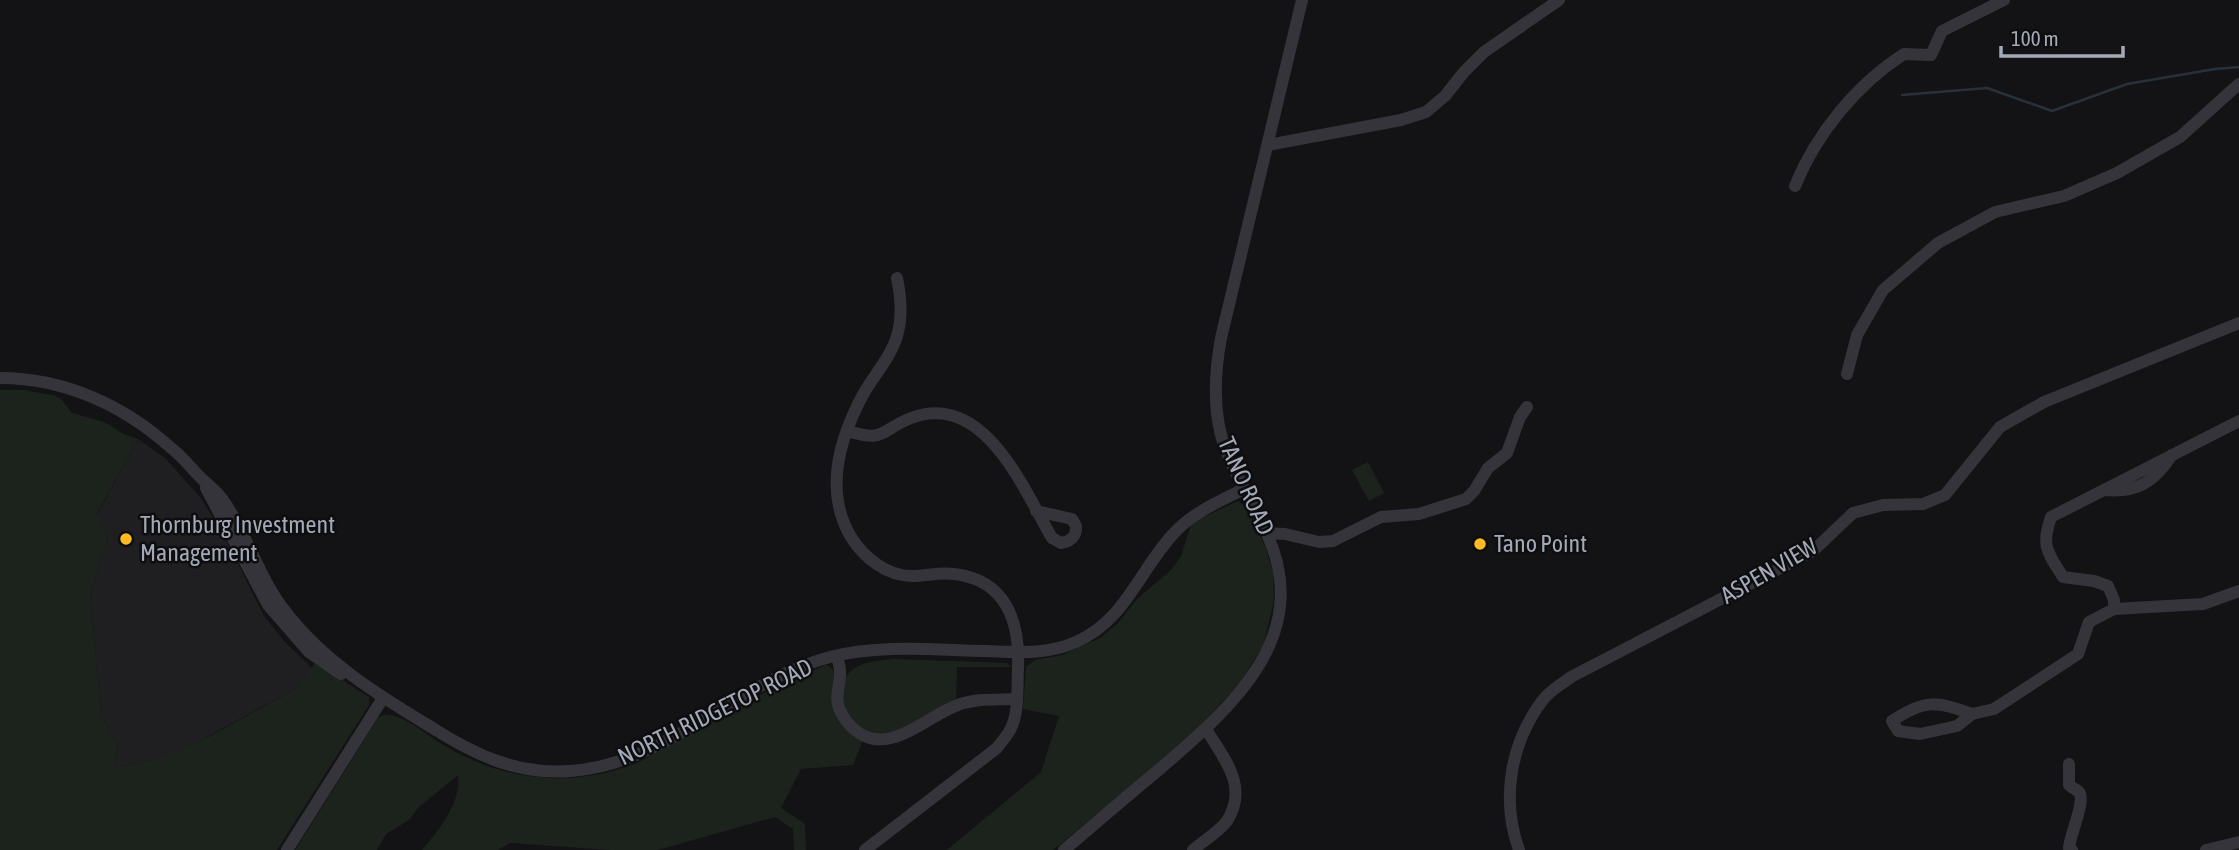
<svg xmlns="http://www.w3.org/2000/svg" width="2239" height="850" font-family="'Asap Condensed',sans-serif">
<rect width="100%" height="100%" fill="#131315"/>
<polygon fill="#1f1f22" points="138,439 165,458 200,497 220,528 264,616 285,642 313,669 299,687 190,746 156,759 114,768 118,747 101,714 90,595 107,539 97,515"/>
<g fill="#1b231c">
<polygon points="0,390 25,390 56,396 61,399 72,413 104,422 124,434 138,439 97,514 107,539 90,595 101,714 118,747 114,768 156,759 208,737 299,687 315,663 369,697 369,705 277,850 0,850"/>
<polygon points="1368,462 1384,493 1369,501 1352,470"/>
<polygon points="1238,501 1245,506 1266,548 1273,573 1274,601 1264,643 1241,682 1201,725 1157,765 1053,850 947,850 1041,772 1059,716 1023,709 1026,667 1035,660 1062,655 1100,638 1118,623 1137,599 1171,570 1181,556 1191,525 1201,518"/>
<path d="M 893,659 L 1007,663 L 1011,667 L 957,667 L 956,703 C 934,713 906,733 881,734 C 852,734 826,691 852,670 C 863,661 879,661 893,659 Z"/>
<path d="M 826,665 C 839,669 834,684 833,695 L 863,740 L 853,765 L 801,769 L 781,808 L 805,824 L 806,850 L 794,850 L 793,829 L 775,817 L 658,850 L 610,850 L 510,843 L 498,850 L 422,850 C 439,830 462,802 458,775 L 419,807 L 409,820 L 386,834 L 377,850 L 295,850 L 378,718 L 383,715 C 402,713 425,734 440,743 C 501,781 570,789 637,763 L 782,683 Z"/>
</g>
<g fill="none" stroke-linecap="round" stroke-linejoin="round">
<polyline stroke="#283139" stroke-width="2.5" points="1902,95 1987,88 2052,111 2127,84 2215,69 2239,67"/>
<g stroke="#34343a" stroke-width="12">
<polyline points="1268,145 1401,120 1426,112 1445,96 1464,72 1484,52 1559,0"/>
<path d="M 1795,186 C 1816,134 1857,84 1904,54 L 1931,55 L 1942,31 L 2004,0"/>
<polyline points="1847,374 1857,335 1883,290 1938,243 1995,212 2064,196 2117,173 2180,137 2239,84"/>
<path d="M 0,378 C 64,378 123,405 170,447 C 182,456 191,468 202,479 C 212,488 220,494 227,506 C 249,540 260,579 285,611 C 323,661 378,695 431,727 C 475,755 517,775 571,771 C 668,764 738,681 830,657 C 881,644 935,650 987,651 C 1017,652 1047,655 1076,642 C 1126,620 1139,570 1175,532 C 1194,512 1220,501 1244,489"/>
<path d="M 848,431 C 886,443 880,430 911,418 C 984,390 1024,490 1052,538 L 1061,543 C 1070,542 1077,536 1076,526 L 1072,519 L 1036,511"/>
<polyline points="206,488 268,605 309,652 341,674"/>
<path d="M 2104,490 C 2138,493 2154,482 2172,455"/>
<polyline points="1267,533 1285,534 1319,542 1333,541 1381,517 1419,514 1466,499 1474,491 1488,468 1507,453 1520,417 1527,407"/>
<path d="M 2114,609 L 2114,600 L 2108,586 L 2094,581 L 2063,577 C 2047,552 2041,546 2051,517 L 2239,421"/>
<path d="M 837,656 C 838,661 840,666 840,671 C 841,685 834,694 839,708 C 843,718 850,727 859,733 C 892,755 928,715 958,705 C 976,698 997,700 1017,699"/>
<path d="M 1972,714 C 1936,701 1925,699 1892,721 L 1898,731 L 1920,734 L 1957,726 L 1972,714 L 1994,709 L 2078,654 L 2089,622 L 2114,609 L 2203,604 L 2239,591"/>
<path d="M 2069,764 L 2069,785 C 2072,788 2076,789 2079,792 C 2086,801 2070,834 2069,848 L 2072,850"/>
<polyline points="287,850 383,698"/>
<path d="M 865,850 L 997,748 C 1002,741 1009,734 1012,726 C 1019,709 1017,686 1018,668 C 1020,623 1007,580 954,574 C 940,572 926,576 912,576 C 887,576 864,558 851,537 C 823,490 840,436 865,391 C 876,373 891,356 897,336 C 903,316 901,297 897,278"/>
<path d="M 1064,850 C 1096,823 1128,795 1161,768 C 1232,707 1314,636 1267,534 C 1255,506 1238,481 1227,453 C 1212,417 1214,376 1221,338 L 1302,0"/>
<path d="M 1193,850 C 1203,841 1219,832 1227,821 C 1249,786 1224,759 1206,729"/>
<path d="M 1519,850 C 1501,800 1510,744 1542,701 C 1549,691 1562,684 1571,677 L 1813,551 L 1853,513 L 1883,505 L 1923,504 L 1945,495 L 2000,427 L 2044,402 L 2239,323"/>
<polyline points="2206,850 2239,842"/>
</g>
</g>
<g fill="#ffbb21" stroke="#0e0e10" stroke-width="2.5">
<circle cx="126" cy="539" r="7"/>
<circle cx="1480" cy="544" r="7"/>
</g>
<g text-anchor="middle" stroke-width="5" stroke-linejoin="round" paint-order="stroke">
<g font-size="24" fill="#a3a9b6" stroke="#0e0e10">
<text transform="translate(1246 486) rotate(66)" y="8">TANO ROAD</text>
<text transform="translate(1769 571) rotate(-30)" y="8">ASPEN VIEW</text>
<text transform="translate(715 712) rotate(-26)" y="8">NORTH RIDGETOP ROAD</text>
</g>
<g font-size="24" fill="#a3a9b6" stroke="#0e0e10" text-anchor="start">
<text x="140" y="533">Thornburg Investment<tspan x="140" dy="28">Management</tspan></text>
<text x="1494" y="552">Tano Point</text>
</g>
</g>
<path d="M2001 46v10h122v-10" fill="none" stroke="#a3a9b6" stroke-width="3.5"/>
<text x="2011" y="46" font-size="21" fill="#a3a9b6" stroke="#0e0e10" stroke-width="5" paint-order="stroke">100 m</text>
</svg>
